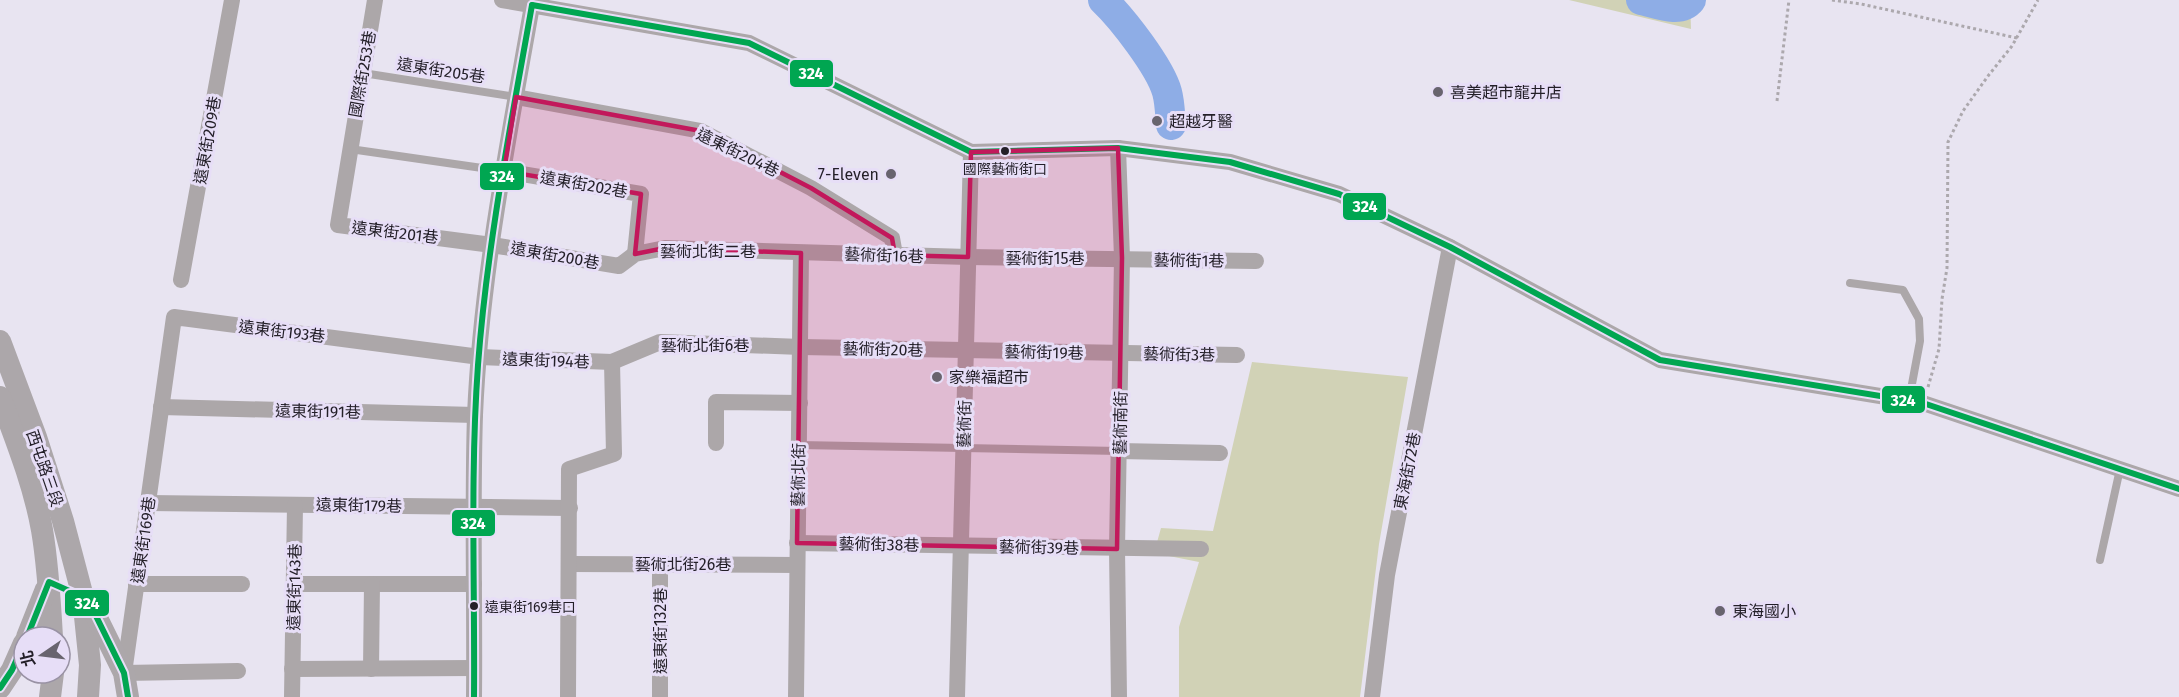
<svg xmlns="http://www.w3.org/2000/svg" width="2179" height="697" font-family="'Fira Sans','Noto Sans TC',sans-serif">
<rect width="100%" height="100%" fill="#e8e4f1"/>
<g fill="#d1d2b6">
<polygon points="1569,0 1690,0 1691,29"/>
<polygon points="1252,362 1408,377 1379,544 1360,697 1179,697 1179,627 1199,562 1154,553 1161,528 1213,531"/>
</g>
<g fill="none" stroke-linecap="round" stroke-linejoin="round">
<g stroke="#8eade6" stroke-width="30">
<path d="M 1103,0 C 1122,18 1160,67 1167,92 C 1170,103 1170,115 1171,125"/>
<path d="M 1641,0 C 1656,3 1680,14 1691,0"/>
</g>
<g stroke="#aca8ad" stroke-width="3" stroke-dasharray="3 3" stroke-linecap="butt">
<polyline points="1832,0 1861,4 2017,38"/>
<polyline points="1777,101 1789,0"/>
<polyline points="1928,387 1939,349 1942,299 1947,268 1948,142 1963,111 1988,76 2012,46 2038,0"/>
</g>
<g stroke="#aca7a9" stroke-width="8">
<polyline points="363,73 516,97"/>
<polyline points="350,149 503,171"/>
<polyline points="1850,283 1903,290 1919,319 1920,341 1909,400"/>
<polyline points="799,445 1119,451"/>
<polyline points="2100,560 2120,469"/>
</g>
<g stroke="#aca7a9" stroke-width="16">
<polyline points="375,0 338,225 492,245 619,266 635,254 665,248 968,257 1256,261"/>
<polyline points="502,0 749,43 971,152 1118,148 1230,162 1339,194 1450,247 1660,360 1923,403 2179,489"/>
<polyline points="516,97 701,131 811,188 892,238 895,255"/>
<polyline points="1118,148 1122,258 1117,549 1119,697"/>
<polyline points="504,171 641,194 635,254"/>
<polyline points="181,280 232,0"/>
<polyline points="161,407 475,415"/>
<polyline points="716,443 716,402 800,403"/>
<polyline points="1119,451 1220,453"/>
<polyline points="148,503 570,508"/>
<polyline points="797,543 1201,549"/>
<polyline points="569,564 796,565"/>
<polyline points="660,564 660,697"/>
<polyline points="136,584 242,584"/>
<polyline points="294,584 474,584"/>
<polyline points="292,669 474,668"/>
<polyline points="371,669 372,584"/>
<polyline points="238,671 124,673 174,317 480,357 612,362 660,342 801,347 1237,355"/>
<polyline points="292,697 295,505"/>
<path d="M 474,697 C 475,603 472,509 475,415 C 481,275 509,137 533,0"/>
<polyline points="568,697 569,469 614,454 612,362"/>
<polyline points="796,697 801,253"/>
<polyline points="957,697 971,152"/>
<polyline points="1372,697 1387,575 1450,247"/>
</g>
<g stroke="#aca7aa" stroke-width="22">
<polyline points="0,341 36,437 63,521 83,597 90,665 88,697"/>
<path d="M 0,397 C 16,440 34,485 42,530 C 48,565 50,601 52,637"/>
<polyline points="87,603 96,616 124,673 128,697"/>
<polyline points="27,637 46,589"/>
<polyline points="0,688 12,670 24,643"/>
<polyline points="50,697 53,673"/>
</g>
<g stroke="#e7def7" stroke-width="10">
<g id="bus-1">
<polyline points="532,5 749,43 971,152 1118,148 1230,162 1339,194 1450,247 1660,360 1923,403 2179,489"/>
<polyline points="27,637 49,582 83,597 96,616 124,673 128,697"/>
<polyline points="0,688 12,670 24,643"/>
<path d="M 474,697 C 475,586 470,475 478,365 C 487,244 511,124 532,5"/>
</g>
</g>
<use href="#bus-1" stroke="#00a651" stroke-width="6"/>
</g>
<path fill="#c2185b" fill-opacity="0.2" stroke="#c2185b" stroke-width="4.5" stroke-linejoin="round" d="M 516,97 L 701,131 L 811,188 L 892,238 L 895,255 L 968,257 L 971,152 L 1118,148 L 1122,258 L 1117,549 L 797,543 L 801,253 L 665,248 L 635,254 L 641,194 L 504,171 Z"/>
<g fill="#68646e" stroke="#e7def7" stroke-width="2">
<circle cx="1438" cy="92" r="6"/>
<circle cx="1157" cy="121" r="6"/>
<circle cx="891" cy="174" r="6"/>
<circle cx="937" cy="377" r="6"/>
<circle cx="1720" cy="611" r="6"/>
</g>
<g fill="#231f28" stroke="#e7def7" stroke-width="2">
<circle cx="1005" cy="151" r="5"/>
<circle cx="474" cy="606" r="5"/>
</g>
<g text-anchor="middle" stroke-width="6" stroke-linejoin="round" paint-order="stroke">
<g font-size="14" fill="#231f28" stroke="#e7def7">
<text x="1005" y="174">國際藝術街口</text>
<text x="485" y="612" text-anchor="start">遠東街169巷口</text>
</g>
<g font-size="16" fill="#231f28" stroke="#e7def7">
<text transform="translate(441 70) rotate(9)" y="6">遠東街205巷</text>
<text transform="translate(362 74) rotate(-80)" y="6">國際街253巷</text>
<text transform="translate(207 140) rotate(-80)" y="6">遠東街209巷</text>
<text transform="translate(738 152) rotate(26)" y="6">遠東街204巷</text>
<text transform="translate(584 184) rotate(10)" y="6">遠東街202巷</text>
<text transform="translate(395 232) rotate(7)" y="6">遠東街201巷</text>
<text x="708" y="257">藝術北街二巷</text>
<text transform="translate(555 255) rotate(10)" y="6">遠東街200巷</text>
<text transform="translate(884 255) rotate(2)" y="6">藝術街16巷</text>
<text x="1045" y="264">藝術街15巷</text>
<text transform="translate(1189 260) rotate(1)" y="6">藝術街1巷</text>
<text transform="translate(282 331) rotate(7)" y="6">遠東街193巷</text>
<text x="705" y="351">藝術北街6巷</text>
<text transform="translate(883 349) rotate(1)" y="6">藝術街20巷</text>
<text transform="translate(1044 352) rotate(1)" y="6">藝術街19巷</text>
<text transform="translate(1179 354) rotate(1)" y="6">藝術街3巷</text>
<text transform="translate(546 360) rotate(2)" y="6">遠東街194巷</text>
<text transform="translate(318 411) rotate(1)" y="6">遠東街191巷</text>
<text transform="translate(1120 423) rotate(-89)" y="6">藝術南街</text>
<text transform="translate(964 424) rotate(-89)" y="6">藝術街</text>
<text transform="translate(45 468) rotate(71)" y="6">西屯路三段</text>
<text transform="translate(1407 471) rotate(-79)" y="6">東海街72巷</text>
<text transform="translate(798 475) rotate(-89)" y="6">藝術北街</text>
<text transform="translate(359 505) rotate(1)" y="6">遠東街179巷</text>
<text transform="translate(143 540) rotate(-82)" y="6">遠東街169巷</text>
<text transform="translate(879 544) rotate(1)" y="6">藝術街38巷</text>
<text transform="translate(1039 547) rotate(1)" y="6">藝術街39巷</text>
<text x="683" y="570">藝術北街26巷</text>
<text transform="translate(294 587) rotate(-89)" y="6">遠東街143巷</text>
<text transform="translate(660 631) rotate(-90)" y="6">遠東街132巷</text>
</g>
<g font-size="16" fill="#231f28" stroke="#e7def7" text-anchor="start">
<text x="1450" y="98">喜美超市龍井店</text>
<text x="1169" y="127">超越牙醫</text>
<text x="879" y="180" text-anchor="end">7-Eleven</text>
<text x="949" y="383">家樂福超市</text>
<text x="1732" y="617">東海國小</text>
</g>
</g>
<g stroke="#e7def7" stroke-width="2">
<rect x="789" y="59" width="45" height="29" rx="6" fill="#00a651"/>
<rect x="479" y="162" width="46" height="29" rx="6" fill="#00a651"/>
<rect x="1342" y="192" width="45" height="29" rx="6" fill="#00a651"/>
<rect x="1881" y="385" width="45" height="29" rx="6" fill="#00a651"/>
<rect x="451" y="509" width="45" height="28" rx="6" fill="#00a651"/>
<rect x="64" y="589" width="46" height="28" rx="6" fill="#00a651"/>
</g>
<g font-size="16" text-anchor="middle" font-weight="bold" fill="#fff">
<text x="811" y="79">324</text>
<text x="502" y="182">324</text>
<text x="1365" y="212">324</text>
<text x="1903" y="406">324</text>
<text x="473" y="529">324</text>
<text x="87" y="609">324</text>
</g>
<g transform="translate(42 655) rotate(256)"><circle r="28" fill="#e7def7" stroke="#9992a4" stroke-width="1.5"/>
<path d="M0-4.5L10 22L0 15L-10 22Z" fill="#68646e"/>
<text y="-9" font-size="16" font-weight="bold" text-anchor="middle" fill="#231f28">北</text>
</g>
</svg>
